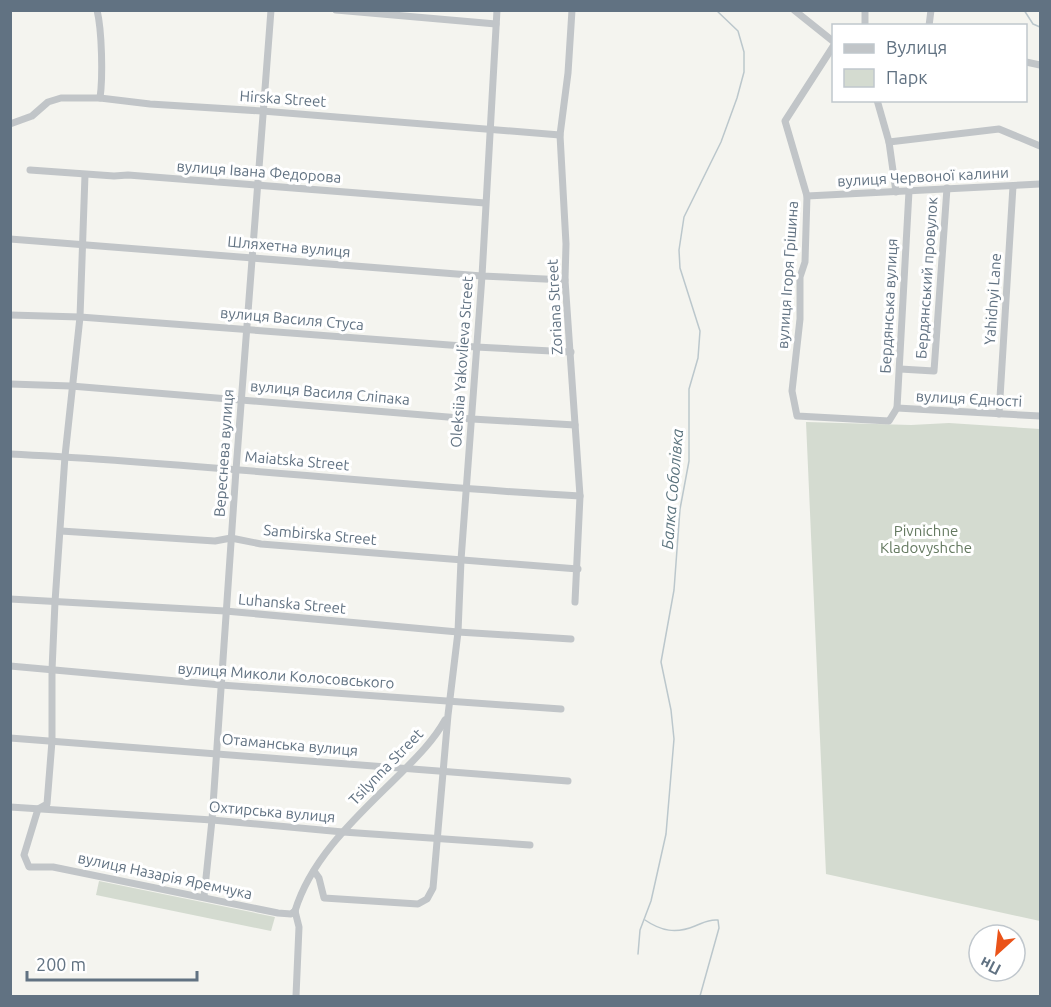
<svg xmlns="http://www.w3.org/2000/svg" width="1051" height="1007" font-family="Ubuntu,sans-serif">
<rect width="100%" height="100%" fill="#f4f4ef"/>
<g fill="#d4dbd0">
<polygon points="806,422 911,425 949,423 1040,429 1040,921 826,874"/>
<polygon points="99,881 275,917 271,931 96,895"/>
</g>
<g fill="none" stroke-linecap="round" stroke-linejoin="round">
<g stroke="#bbc7cc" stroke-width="1.5">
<polyline points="1024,10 1033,24 1040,27"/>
<path d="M 645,920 C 661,931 676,934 695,926 C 703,923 708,919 718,920 L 719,928 L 700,996"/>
<polyline points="638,954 640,930 651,901 666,834 674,739 671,710 661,662 674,590 680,509 689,461 689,389 698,358 700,331 680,268 679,250 684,217 721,142 737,98 744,72 744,52 738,31 716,10"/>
</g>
<g stroke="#c1c5c8" stroke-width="7">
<path d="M 97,10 C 102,31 103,77 100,98"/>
<polyline points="336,10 496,24"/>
<polyline points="572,10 568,73 560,135 566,244 565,280 580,496 575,602"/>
<polyline points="794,10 834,42"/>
<polyline points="865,10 865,26"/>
<polyline points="929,26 931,10"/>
<polyline points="834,45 785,121 807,196 805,262 800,277 800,319 792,391 797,416 889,421 897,408 909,191"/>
<polyline points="1026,62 1040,65"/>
<polyline points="877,100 889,142 896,192"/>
<polyline points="10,124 32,116 48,102 61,98 100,98 150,104 262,111 560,135"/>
<polyline points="889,142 999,129 1040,146"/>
<polyline points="30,170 114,176 128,175 485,203"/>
<polyline points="85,175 80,317 65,456 55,602 52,670 52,741 47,804 38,809 24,855 29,867 53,867 278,913 291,914 295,911"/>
<polyline points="807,196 1040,184"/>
<polyline points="10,239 482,276 565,280"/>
<polyline points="10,315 80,317 476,347 571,352"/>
<polyline points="900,369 934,371 947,188"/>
<polyline points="10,384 71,386 472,419 575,425"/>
<polyline points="897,408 1040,416"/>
<polyline points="999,414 1013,186"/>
<path d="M 10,454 C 201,463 390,486 580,496"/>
<polyline points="61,531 215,541 231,538 261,544 578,569"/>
<polyline points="10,599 225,611 458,632 571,639"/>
<polyline points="10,666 221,685 561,709"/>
<polyline points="10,738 568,781"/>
<polyline points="10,807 212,820 343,832 530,845"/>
<polyline points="314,871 319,878 324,898 418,904 427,899 433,888 448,715 458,632 461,560 482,276 497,10"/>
<polyline points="204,897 212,820 236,470 271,10"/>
<path d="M 295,911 C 312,855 361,813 401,773 C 417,757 434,740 445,720"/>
<polyline points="295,911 299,927 296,996"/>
</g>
</g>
<g text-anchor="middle" stroke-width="6" stroke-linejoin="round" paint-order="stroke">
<g font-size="15" fill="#617282" stroke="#fff">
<text transform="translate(283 99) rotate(4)" y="5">Hirska Street</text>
<text transform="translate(259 172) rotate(4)" y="5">вулиця Івана Федорова</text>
<text transform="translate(923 177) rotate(-3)" y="5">вулиця Червоної калини</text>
<text transform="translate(289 247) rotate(5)" y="5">Шляхетна вулиця</text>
<text transform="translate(788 275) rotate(-86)" y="5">вулиця Ігоря Грішина</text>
<text transform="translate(927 278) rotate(-86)" y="5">Бердянський провулок</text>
<text transform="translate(993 299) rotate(-86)" y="5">Yahidnyi Lane</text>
<text transform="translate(889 306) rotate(-87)" y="5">Бердянська вулиця</text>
<text transform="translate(555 307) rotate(-93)" y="5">Zoriana Street</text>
<text transform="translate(292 319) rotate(5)" y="5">вулиця Василя Стуса</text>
<text transform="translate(462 362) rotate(-86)" y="5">Oleksiia Yakovlieva Street</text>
<text transform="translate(330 393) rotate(5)" y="5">вулиця Василя Сліпака</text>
<text transform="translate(969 399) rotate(3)" y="5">вулиця Єдності</text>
<text transform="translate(224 453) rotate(-86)" y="5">Вереснева вулиця</text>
<text transform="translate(297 461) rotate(5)" y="5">Maiatska Street</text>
<text transform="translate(320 535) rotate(5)" y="5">Sambirska Street</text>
<text transform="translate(292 604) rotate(5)" y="5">Luhanska Street</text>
<text transform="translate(286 676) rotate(4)" y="5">вулиця Миколи Колосовського</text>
<text transform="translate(290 745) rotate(5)" y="5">Отаманська вулиця</text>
<text transform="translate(386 767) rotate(-46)" y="5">Tsilynna Street</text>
<text transform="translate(272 812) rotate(5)" y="5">Охтирська вулиця</text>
<text transform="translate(165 876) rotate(12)" y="5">вулиця Назарія Яремчука</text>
</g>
<g font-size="15" fill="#647960" stroke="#fff">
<text x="926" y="536">Pivnichne<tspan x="926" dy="17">Kladovyshche</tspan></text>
</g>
<g font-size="16" font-style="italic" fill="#5d757f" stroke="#fff">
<text transform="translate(672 489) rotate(-85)" y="6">Балка Соболівка</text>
</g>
</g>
<rect width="1051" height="1007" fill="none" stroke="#617282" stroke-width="24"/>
<rect x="832" y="24" width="195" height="78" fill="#ffffff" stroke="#c0c7cd" stroke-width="1.5"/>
<rect x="844" y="44" width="30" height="9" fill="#c1c5c8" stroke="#c0c7cd" stroke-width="1.5"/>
<text x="886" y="54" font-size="18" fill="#617282">Вулиця</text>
<rect x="844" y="69" width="30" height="18" fill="#d4dbd0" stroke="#c0c7cd" stroke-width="1.5"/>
<text x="886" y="84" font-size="18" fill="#617282">Парк</text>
<g transform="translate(997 953) rotate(207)"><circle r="28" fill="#ffffff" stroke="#c0c7cd" stroke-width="1.5"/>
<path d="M0-4.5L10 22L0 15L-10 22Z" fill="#ea5319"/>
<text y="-9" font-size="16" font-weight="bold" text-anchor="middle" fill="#617282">Пн</text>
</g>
<path d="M27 971v9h170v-9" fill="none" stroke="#617282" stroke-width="3"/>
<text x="36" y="971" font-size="18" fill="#617282" stroke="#ffffff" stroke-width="4.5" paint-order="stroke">200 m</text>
</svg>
